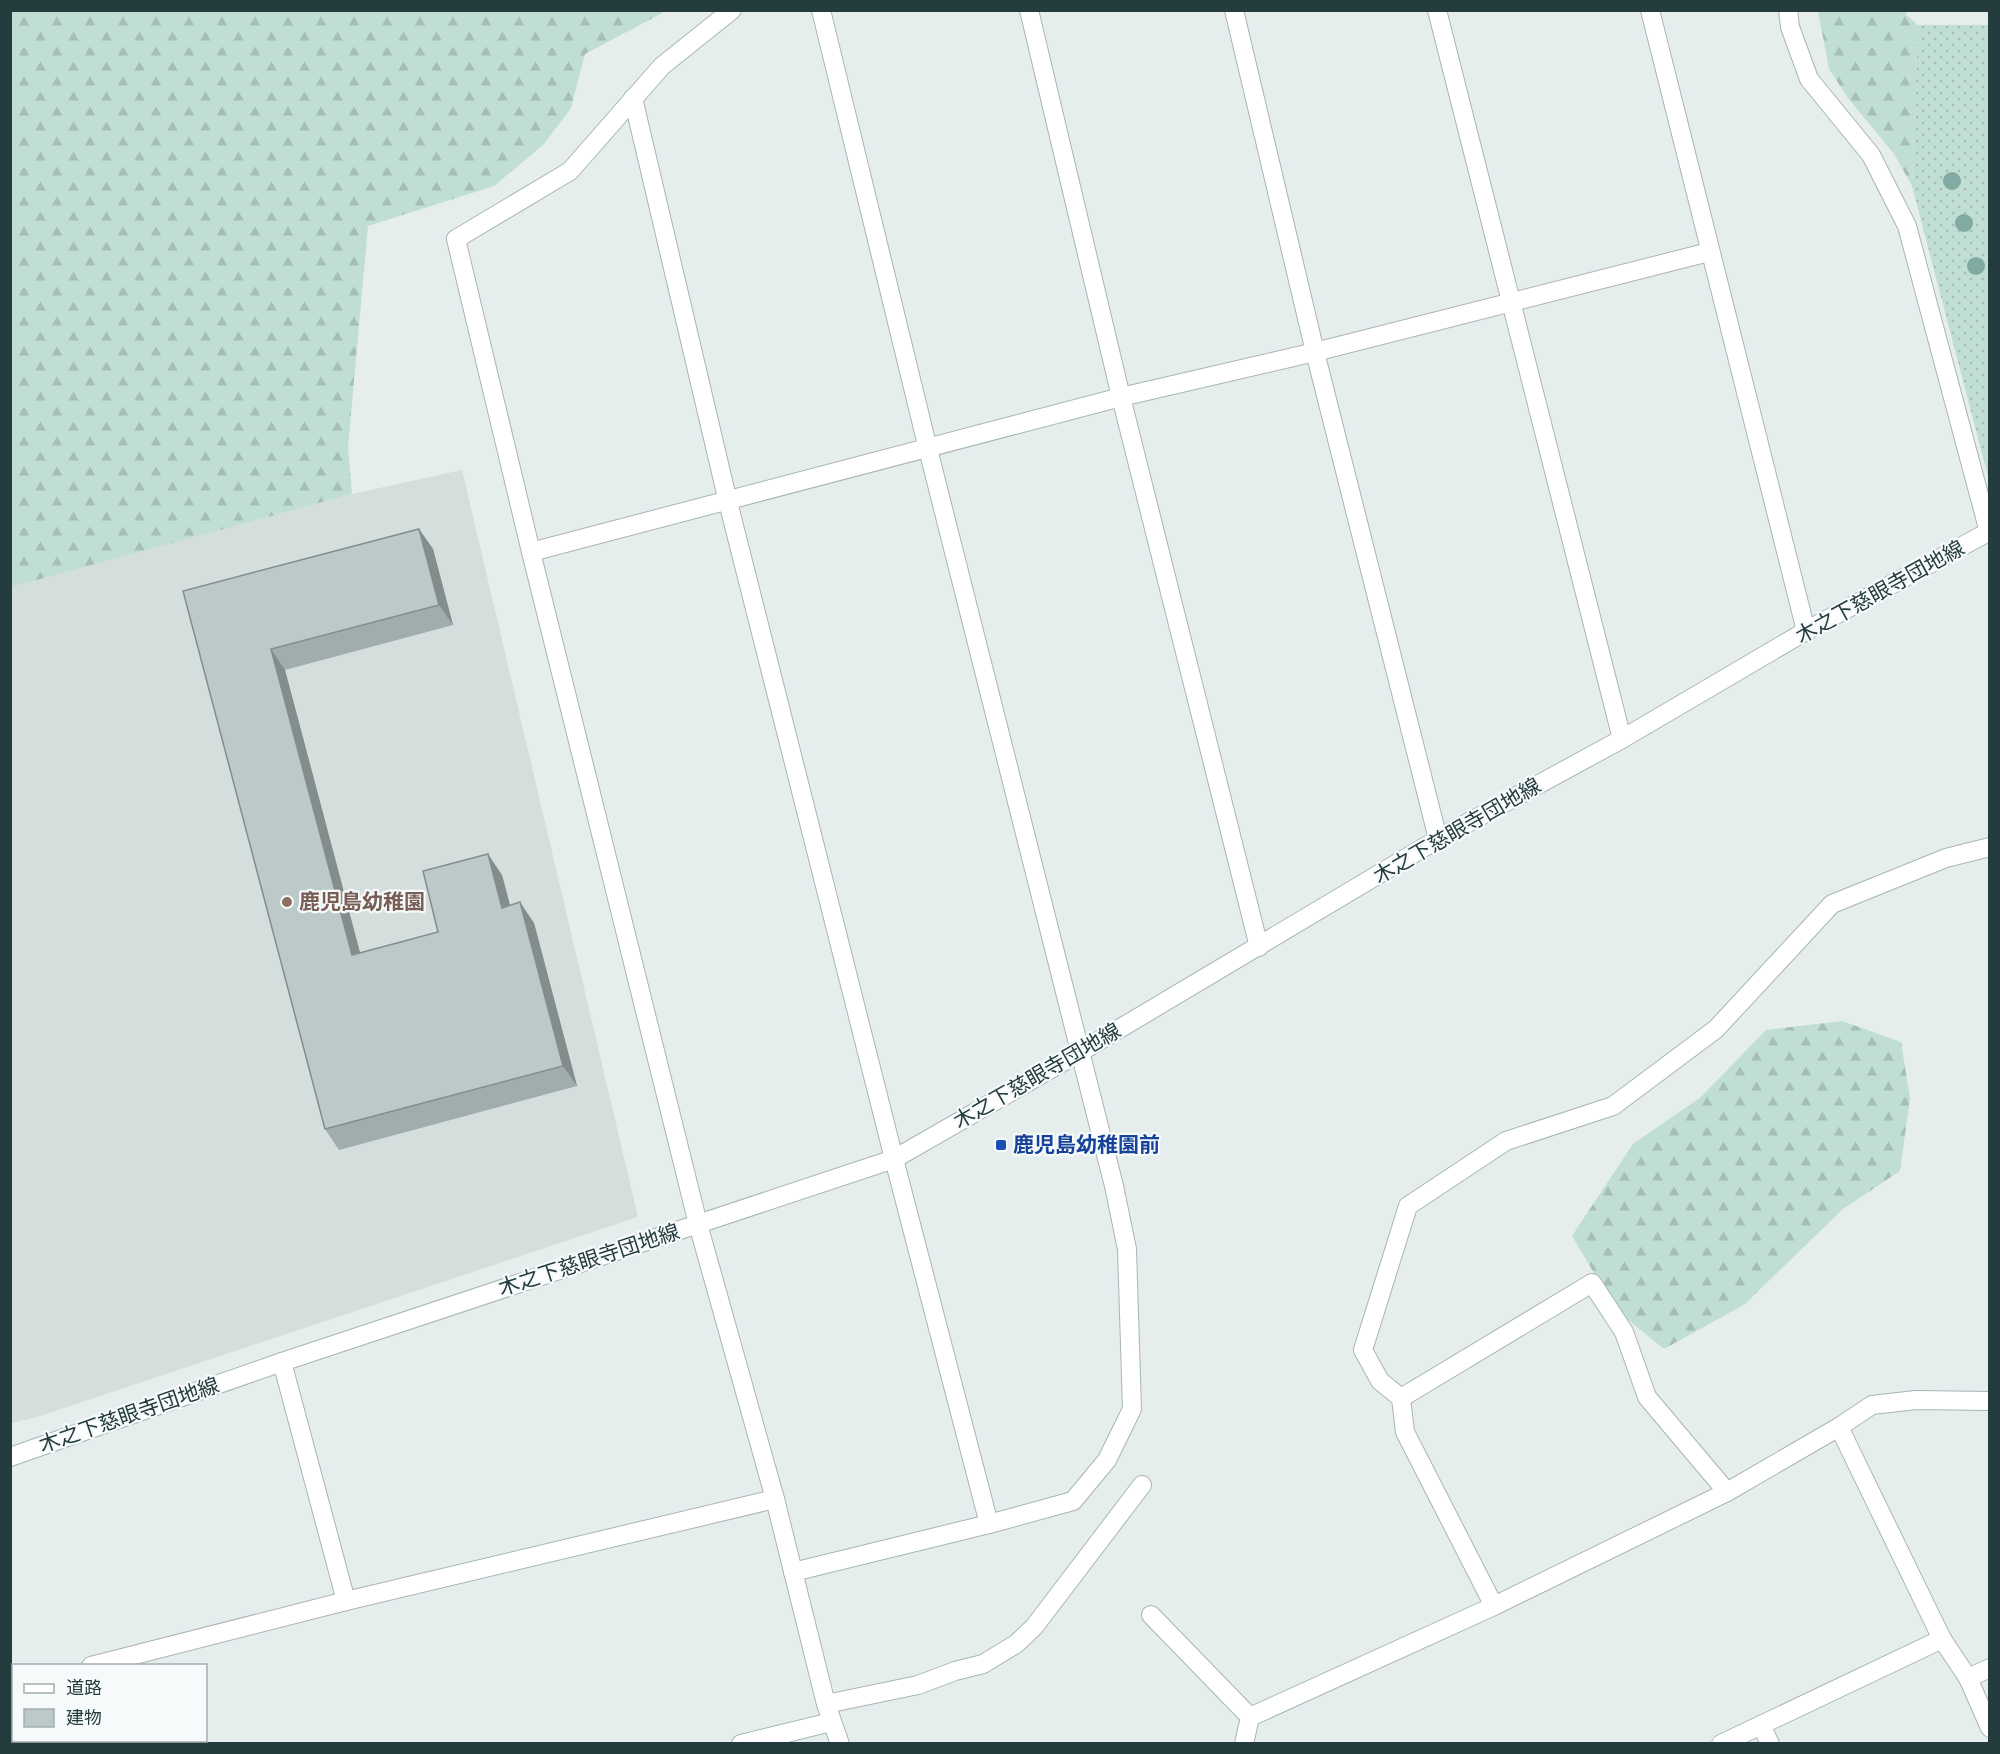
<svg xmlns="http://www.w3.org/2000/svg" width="2000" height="1754" font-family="'Fira Sans','Noto Sans JP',sans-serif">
<defs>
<pattern id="grass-dots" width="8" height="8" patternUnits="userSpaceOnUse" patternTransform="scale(1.5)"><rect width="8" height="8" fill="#c0ded3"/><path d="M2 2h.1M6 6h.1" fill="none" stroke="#a5bfb6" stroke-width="1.8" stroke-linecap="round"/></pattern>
<pattern id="forest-firs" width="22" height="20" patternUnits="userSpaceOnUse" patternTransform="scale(1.5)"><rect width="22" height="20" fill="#c0ded3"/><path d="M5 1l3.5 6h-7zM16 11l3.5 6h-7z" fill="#a5bfb6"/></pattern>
</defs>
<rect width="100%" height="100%" fill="#e5eeed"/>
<polygon fill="#d4dedd" points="462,470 638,1217 37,1417 11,1423 11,587 352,494"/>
<polygon fill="url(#grass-dots)" points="1918,25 1989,25 1989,480 1912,186"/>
<g fill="url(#forest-firs)">
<polygon points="11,10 666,10 666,11 585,54 571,108 544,144 494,186 368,226 348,447 352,494 11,587"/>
<polygon points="1818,11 1907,11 1906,15 1918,25 1912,186 1894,154 1848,98 1829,69"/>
<polygon points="1842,1021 1901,1042 1910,1098 1900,1171 1843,1209 1745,1304 1664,1349 1616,1310 1572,1236 1633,1144 1701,1097 1766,1030"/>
</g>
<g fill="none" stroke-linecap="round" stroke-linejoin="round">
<g stroke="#a8b5b5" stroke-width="20">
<g id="minor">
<polyline points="732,10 662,66 570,171 456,239 531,552 698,1224 775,1499 826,1704 840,1744"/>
<polyline points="1029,10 1121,397 1259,947"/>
<polyline points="1234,10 1315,352 1438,839"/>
<polyline points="1437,10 1622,739"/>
<polyline points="1650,10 1806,631"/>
<polyline points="1788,10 1790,27 1809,79 1871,155 1907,226 1989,532"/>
<polyline points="633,98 728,502 894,1159 989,1524"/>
<polyline points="531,552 1121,397 1315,352 1709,252"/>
<polyline points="282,1362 346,1601"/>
<polyline points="1401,1398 1592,1283 1624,1332 1647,1397 1727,1492"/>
<polyline points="1839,1427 1872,1405 1916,1400 1990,1401"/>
<polyline points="793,1572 989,1524 1073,1501 1107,1460 1132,1409 1127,1249 1114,1186 928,449 821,10"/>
<polyline points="1494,1606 1405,1432 1401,1398 1380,1381 1363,1350 1408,1206 1506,1141 1613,1106 1716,1029 1832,904 1946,858 1990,847"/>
<polyline points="1151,1615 1250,1717"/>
<polyline points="91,1666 346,1601 775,1499"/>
<polyline points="1968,1678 1990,1668"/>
<polyline points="826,1704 918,1685 955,1671 983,1664 1016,1644 1034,1627 1142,1485"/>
<polyline points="1761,1725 1770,1744"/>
<polyline points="46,1740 47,1744"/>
<polyline points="741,1744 831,1722"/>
<polyline points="1244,1744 1250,1717 1494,1606 1727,1492 1839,1427 1942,1639 1968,1678 1990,1728"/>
<polyline points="1721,1744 1942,1639"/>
</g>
</g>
<g stroke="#a8b5b5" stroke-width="20">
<polyline id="tertiary" points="10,1457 282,1362 894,1159 1082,1051 1438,839 1622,739 1806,631 1990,531"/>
</g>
<use href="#minor" stroke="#fff" stroke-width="18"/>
<use href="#tertiary" stroke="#fff" stroke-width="18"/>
</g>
<g fill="#81aba2">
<circle cx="1952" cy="181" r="9"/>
<circle cx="1964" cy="223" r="9"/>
<circle cx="1976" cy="266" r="9"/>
</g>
<polygon fill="#a1adac" points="419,529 433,549 453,625 285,670 360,953 438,932 502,875 510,905 534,923 577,1086 339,1150 325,1129 183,591"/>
<g fill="#838d8c">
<polygon points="419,529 433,549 453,625 439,605"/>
<polygon points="271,649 285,670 366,975 352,955"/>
<polygon points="488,854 502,875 516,928 502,908"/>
<polygon points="520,902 534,923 577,1086 563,1066"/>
</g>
<polygon fill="#bbc9c8" stroke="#838d8c" stroke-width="1.5" points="419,529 439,605 271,649 352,955 438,932 423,871 488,854 502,908 520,902 563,1066 325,1129 183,591"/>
<circle fill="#8d6e63" stroke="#f6fafa" stroke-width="2" cx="287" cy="902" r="6"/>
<rect fill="#1a4fb4" stroke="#f6fafa" stroke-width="2" x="995" y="1139" width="12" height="12" rx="3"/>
<g text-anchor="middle" stroke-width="4.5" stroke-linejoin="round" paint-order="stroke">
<g font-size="21" fill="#253c3f" stroke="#f6fafa">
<text transform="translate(1880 592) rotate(-29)" y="7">木之下慈眼寺団地線</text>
<text transform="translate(1457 831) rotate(-30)" y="7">木之下慈眼寺団地線</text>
<text transform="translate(1037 1076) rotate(-30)" y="7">木之下慈眼寺団地線</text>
<text transform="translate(589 1260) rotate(-18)" y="7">木之下慈眼寺団地線</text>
<text transform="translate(129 1415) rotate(-19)" y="7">木之下慈眼寺団地線</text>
</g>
<g font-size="21" font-weight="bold" fill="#785e54" stroke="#f6fafa" text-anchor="start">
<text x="299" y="909">鹿児島幼稚園</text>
</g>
<g font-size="21" font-weight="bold" fill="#164399" stroke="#f6fafa" text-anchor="start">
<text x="1013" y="1152">鹿児島幼稚園前</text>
</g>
</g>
<rect width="2000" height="1754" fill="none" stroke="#253c3f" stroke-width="24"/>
<rect x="12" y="1664" width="195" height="78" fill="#f6fafa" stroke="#a2aeaf" stroke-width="1.5"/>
<rect x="24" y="1684" width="30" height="9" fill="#ffffff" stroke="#a2aeaf" stroke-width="1.5"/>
<text x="66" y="1694" font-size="18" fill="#253c3f">道路</text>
<rect x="24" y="1709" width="30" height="18" fill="#bbc9c8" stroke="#a2aeaf" stroke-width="1.5"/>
<text x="66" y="1724" font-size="18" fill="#253c3f">建物</text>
</svg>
